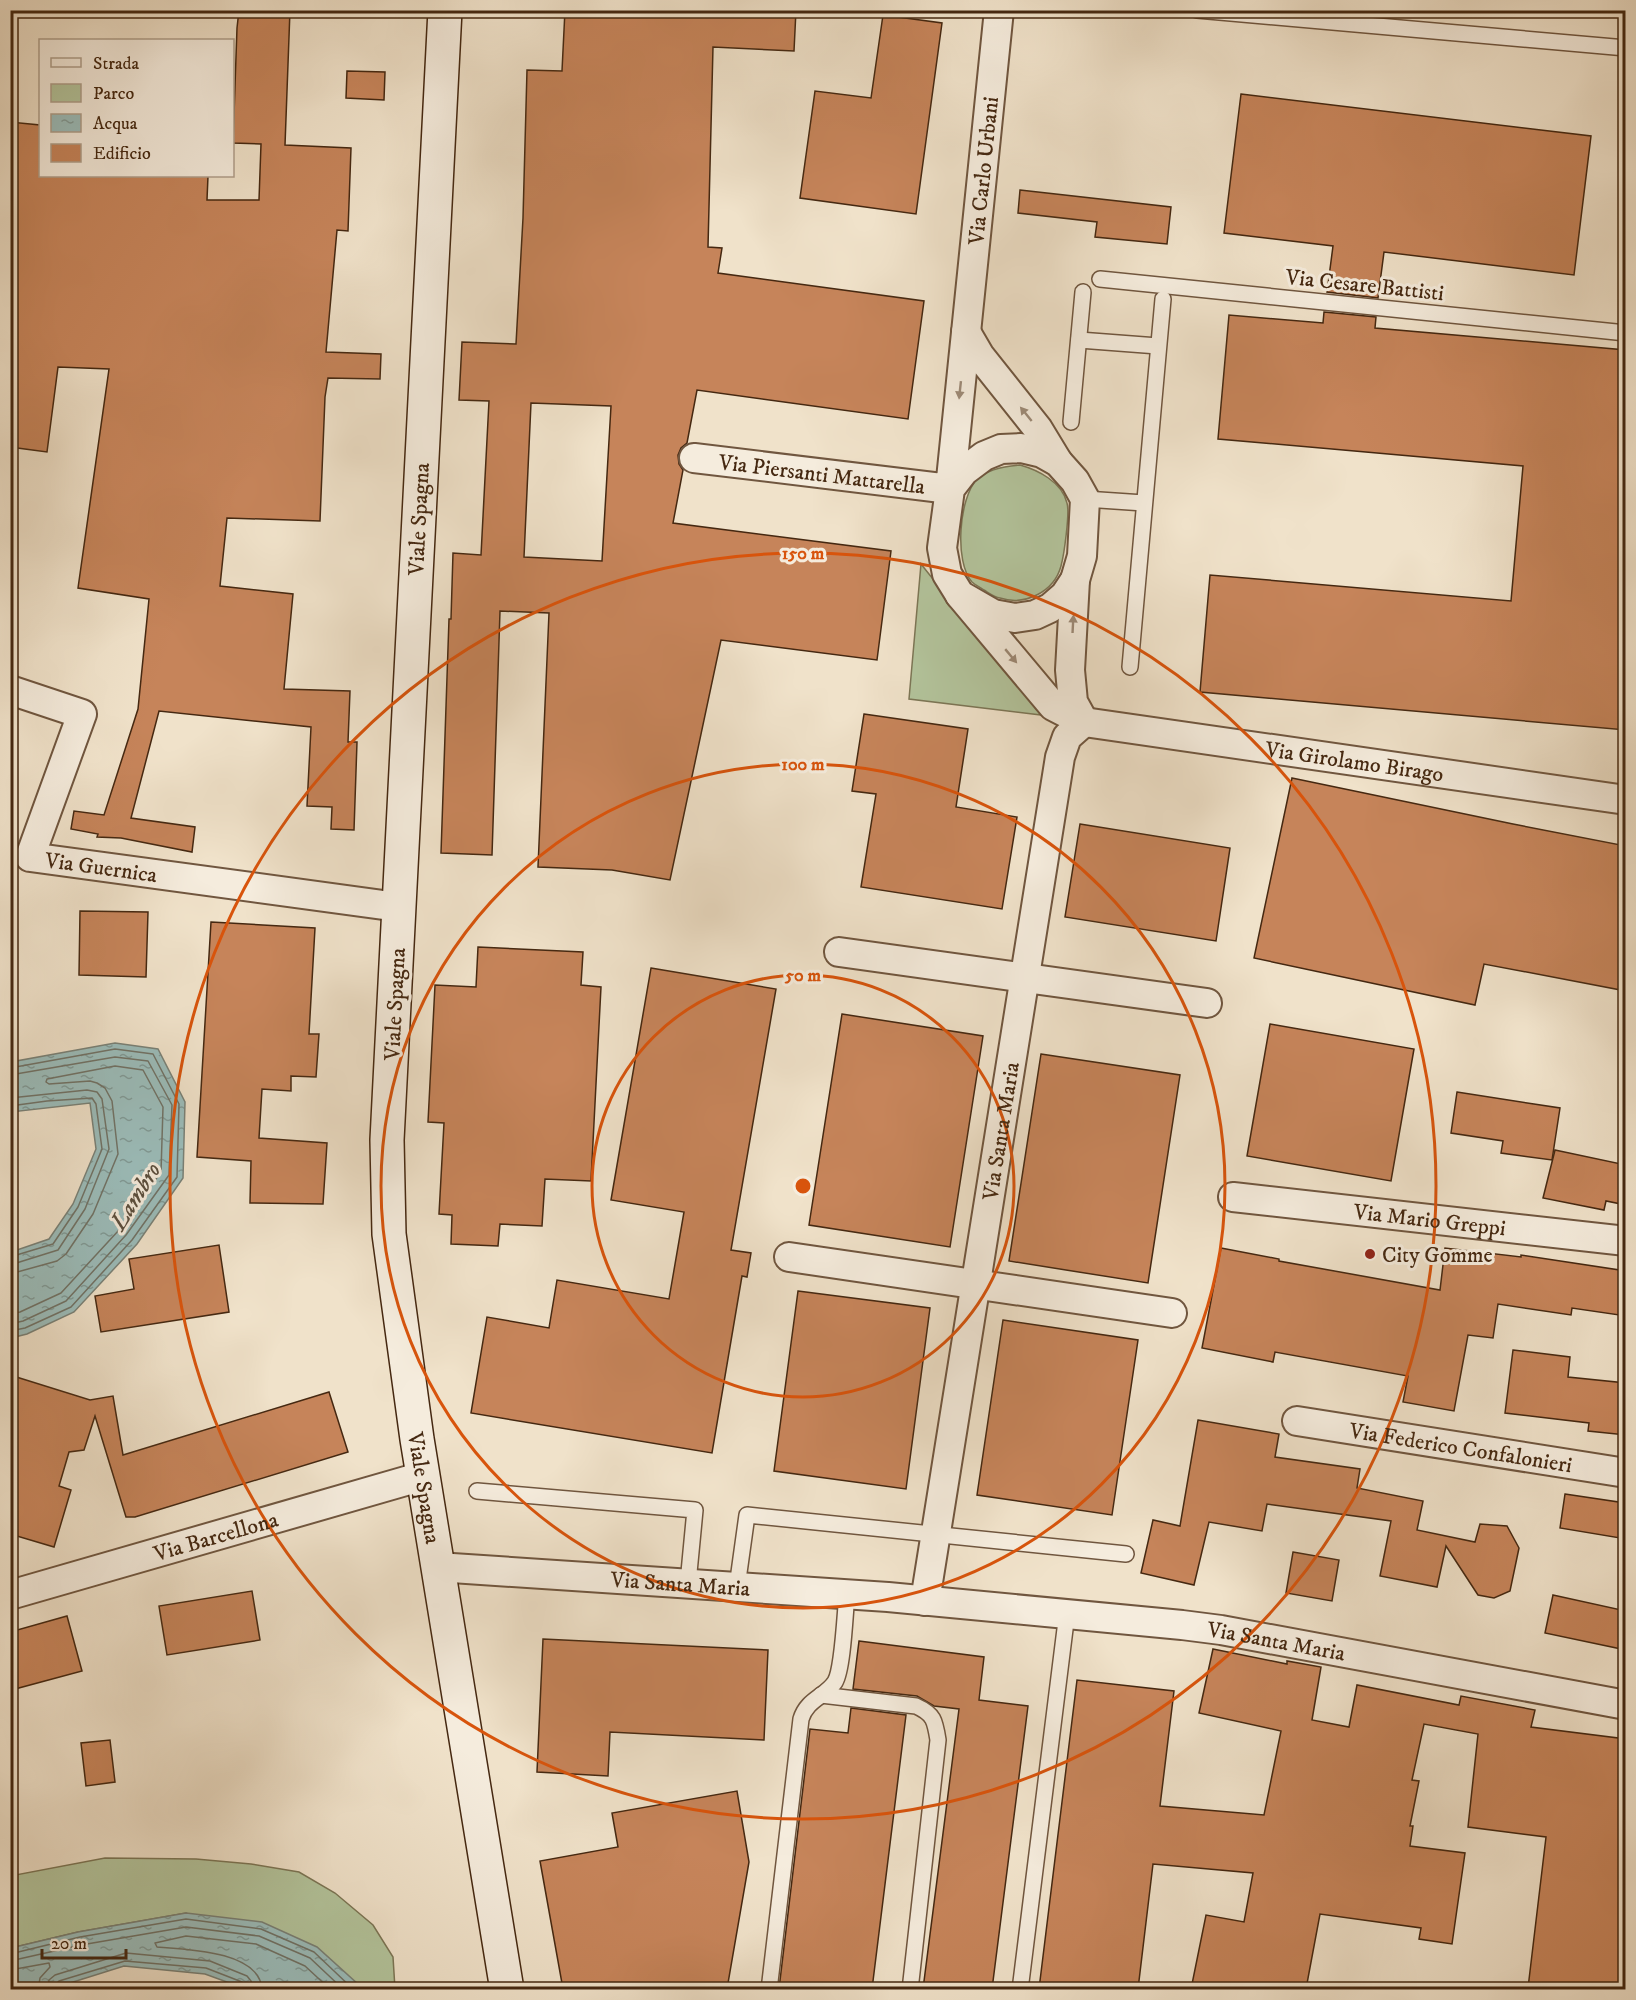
<svg xmlns="http://www.w3.org/2000/svg" width="1636" height="2000" font-family="'IM FELL DW Pica',serif">
<defs>
<pattern id="water-ripples" width="26" height="14" patternUnits="userSpaceOnUse" patternTransform="scale(1.5)"><rect width="26" height="14" fill="#9bbdbb"/><path d="M2 4q2-2 4 0t4 0M15 11q2-2 4 0t4 0" fill="none" stroke="#809a97"/></pattern>
</defs>
<rect width="100%" height="100%" fill="#f0e2ca"/>
<filter id="stains"><feTurbulence type="fractalNoise" baseFrequency=".00333" numOctaves="4"/><feColorMatrix values="0 0 0 0 .2 0 0 0 0 .09 0 0 0 0 .02 0 0 0 .5 -.17"/></filter>
<radialGradient id="worn" r=".72"><stop offset=".6" stop-color="#630" stop-opacity="0"/><stop offset="1" stop-color="#630" stop-opacity=".3"/></radialGradient>
<g fill="#b3c49c" stroke="#7c7656" stroke-width="1.5">
<path d="M 1020,465 C 1038,470 1062,482 1067,503 C 1070,513 1064,555 1061,566 C 1054,592 1025,606 1000,598 C 994,597 989,593 984,590 C 980,587 975,585 972,582 C 954,562 959,498 977,479 C 988,469 1006,466 1020,465 Z"/>
<polygon points="921,564 1041,715 909,699"/>
<polygon points="105,1858 196,1859 251,1864 299,1872 335,1893 373,1925 393,1957 395,1989 361,1989 359,1984 186,1913 78,1932 11,1948 10,1876"/>
</g>
<g fill="url(#water-ripples)" stroke="#798177" stroke-width="1.5">
<polygon points="115,1043 158,1049 185,1102 183,1178 137,1244 74,1312 27,1334 11,1338 11,1252 49,1239 73,1204 96,1149 90,1103 11,1112 11,1062"/>
<polygon points="186,1913 262,1922 317,1947 359,1985 361,1989 246,1989 205,1974 124,1966 51,1989 11,1989 11,1948 78,1932"/>
</g>
<g fill="none" stroke-linecap="round" stroke-linejoin="round">
<g stroke="#707266" stroke-width="1.5">
<polyline points="10,1068 115,1049 153,1054 179,1104 177,1177 132,1240 71,1307 25,1328 10,1331"/>
<polyline points="10,1075 115,1057 148,1061 172,1105 169,1175 126,1235 66,1301 23,1321 10,1324"/>
<polyline points="10,1098 87,1090 97,1092 102,1099 109,1149 85,1209 58,1250 10,1265"/>
<polyline points="10,1106 47,1101 92,1098 96,1104 102,1149 78,1207 53,1244 10,1257"/>
<polyline points="10,1274 57,1261 66,1254 93,1214 118,1154 112,1101 105,1088 97,1083 90,1081 49,1084 46,1082 47,1079 115,1066 143,1070 163,1107 161,1172 119,1230 61,1293 20,1312 10,1314"/>
<polyline points="10,1954 80,1937 186,1919 261,1929 314,1952 354,1990"/>
<polyline points="10,1961 81,1945 186,1927 259,1936 310,1958 344,1990"/>
<polyline points="10,1970 49,1963 50,1967 40,1978 38,1990"/>
<polyline points="47,1990 49,1980 55,1975 126,1953 210,1961 247,1976 251,1981 253,1990"/>
<polyline points="55,1990 56,1984 59,1981 125,1961 206,1968 242,1982 245,1985 245,1990"/>
<path d="M 262,1990 C 261,1951 185,1949 157,1947 L 155,1943 L 186,1936 L 256,1944 L 305,1966 L 331,1990"/>
</g>
</g>
<g fill="#c6845a" stroke="#452811" stroke-width="1.5" fill-rule="evenodd">
<polygon points="239,10 290,10 285,145 351,148 348,231 337,230 326,352 381,354 380,379 328,378 325,397 320,521 227,518 220,586 293,594 284,689 350,691 348,742 357,742 354,830 331,829 332,807 307,806 311,727 159,711 131,818 195,827 192,852 121,838 97,837 98,834 71,829 74,811 104,815 138,709 149,599 78,588 109,369 58,367 47,452 10,447 10,122 40,125 40,176 208,176 207,200 259,200 261,144 233,143 237,28"/>
<path d="M 565,10 L 796,10 L 794,51 L 713,47 L 708,247 L 722,248 L 718,273 L 924,301 L 908,419 L 697,390 L 687,443 L 681,448 L 678,455 L 679,464 L 683,470 L 673,523 L 891,551 L 877,660 L 721,640 L 670,880 L 612,870 L 538,867 L 549,613 L 500,611 L 492,855 L 441,853 L 449,619 L 451,619 L 453,553 L 481,555 L 489,401 L 459,400 L 462,342 L 516,344 L 523,218 L 527,70 L 562,71 ZM 531,403 L 611,406 L 602,561 L 524,557 Z"/>
<polygon points="883,15 942,23 916,214 800,198 815,91 871,98"/>
<polygon points="347,71 385,72 384,100 346,98"/>
<polygon points="1241,94 1591,136 1574,275 1384,252 1378,298 1327,292 1333,246 1224,233"/>
<polygon points="1020,190 1171,207 1167,244 1095,237 1097,222 1018,213"/>
<polygon points="1324,312 1376,317 1375,328 1626,350 1626,730 1200,692 1210,575 1511,601 1523,466 1218,439 1229,315 1323,323"/>
<polygon points="864,714 968,729 956,807 1017,817 1002,909 861,887 876,794 852,791"/>
<polygon points="1292,778 1513,824 1626,846 1626,991 1484,964 1475,1005 1254,958"/>
<polygon points="1080,824 1230,848 1216,941 1065,917"/>
<polygon points="80,911 148,912 146,977 79,975"/>
<polygon points="211,922 315,928 309,1034 319,1034 316,1077 291,1076 291,1091 262,1089 259,1138 327,1143 323,1204 250,1203 251,1161 197,1157"/>
<polygon points="478,947 583,952 581,985 601,987 591,1181 545,1179 542,1226 500,1224 498,1246 451,1244 452,1215 439,1214 444,1123 428,1122 435,985 476,987"/>
<polygon points="651,968 776,989 731,1250 751,1253 747,1277 742,1276 712,1453 471,1413 487,1317 549,1328 557,1280 669,1299 684,1212 611,1200"/>
<polygon points="842,1014 983,1036 950,1247 809,1225"/>
<polygon points="1270,1024 1414,1049 1391,1181 1247,1156"/>
<polygon points="1041,1054 1180,1075 1148,1283 1009,1261"/>
<polygon points="1457,1092 1560,1108 1552,1160 1501,1153 1503,1141 1451,1133"/>
<polygon points="1555,1150 1626,1165 1626,1205 1606,1201 1604,1210 1543,1198"/>
<polygon points="219,1245 229,1312 101,1332 95,1296 134,1289 129,1259"/>
<polygon points="1221,1248 1279,1259 1279,1261 1440,1290 1445,1248 1521,1257 1521,1255 1626,1271 1626,1316 1572,1308 1571,1315 1498,1304 1493,1338 1468,1335 1454,1411 1403,1402 1408,1376 1275,1352 1273,1362 1202,1348"/>
<polygon points="798,1291 930,1308 906,1489 774,1471"/>
<polygon points="1003,1320 1138,1340 1112,1515 977,1495"/>
<polygon points="1513,1350 1570,1357 1568,1377 1626,1383 1626,1435 1588,1431 1589,1423 1505,1413"/>
<polygon points="10,1375 90,1400 113,1396 123,1455 329,1392 348,1452 135,1517 126,1517 95,1416 84,1450 69,1452 59,1486 71,1490 54,1547 10,1534"/>
<polygon points="1198,1420 1279,1434 1275,1457 1360,1469 1357,1488 1423,1501 1417,1530 1475,1542 1480,1524 1507,1526 1519,1548 1510,1591 1494,1598 1478,1595 1446,1546 1437,1587 1380,1576 1391,1521 1267,1504 1262,1531 1209,1522 1194,1585 1141,1573 1153,1520 1180,1526"/>
<polygon points="1565,1494 1625,1503 1620,1538 1560,1528"/>
<polygon points="1293,1552 1339,1560 1332,1601 1286,1593"/>
<polygon points="252,1591 260,1640 167,1655 159,1606"/>
<polygon points="1553,1595 1626,1611 1626,1650 1545,1633"/>
<polygon points="67,1616 82,1671 15,1689 10,1671 10,1632"/>
<polygon points="543,1639 768,1650 764,1740 610,1732 608,1776 537,1772"/>
<polygon points="859,1641 984,1657 979,1700 1028,1706 992,1989 923,1989 959,1709 934,1706 917,1696 853,1689"/>
<polygon points="1213,1649 1287,1664 1287,1661 1321,1667 1312,1720 1349,1727 1357,1685 1459,1705 1461,1696 1535,1710 1531,1727 1626,1739 1626,1989 1542,1989 1528,1988 1546,1837 1468,1827 1478,1734 1424,1724 1412,1780 1419,1781 1410,1826 1413,1826 1410,1846 1465,1853 1452,1944 1419,1939 1421,1928 1320,1914 1306,1989 1191,1989 1206,1915 1244,1922 1253,1873 1153,1864 1138,1989 1039,1989 1077,1680 1174,1691 1160,1806 1264,1815 1281,1731 1199,1713"/>
<polygon points="851,1708 906,1715 872,1989 779,1989 810,1729 848,1733"/>
<polygon points="110,1740 115,1782 86,1786 81,1743"/>
<polygon points="737,1791 749,1862 727,1989 563,1989 540,1861 618,1847 612,1813"/>
</g>
<g fill="none" stroke-linecap="round" stroke-linejoin="round">
<g stroke="#70563f" stroke-width="18">
<g id="lane">
<polyline points="1197,10 1626,48"/>
<polyline points="1100,279 1626,333"/>
<polyline points="1079,340 1158,346"/>
<polyline points="1071,422 1083,292"/>
<polyline points="1085,499 1144,503"/>
<polyline points="1130,667 1163,299"/>
<polyline points="477,1491 695,1510 688,1583"/>
<polyline points="737,1587 747,1515 1126,1554"/>
<path d="M 821,1695 L 916,1706 C 934,1714 935,1721 938,1740 L 910,1990"/>
<path d="M 769,1990 L 801,1719 C 807,1699 825,1697 835,1682 C 843,1669 845,1612 847,1594"/>
<polyline points="1020,1990 1067,1613"/>
</g>
</g>
<g stroke="#70563f" stroke-width="32">
<g id="street">
<polyline points="966,332 980,356 1038,429 1058,462"/>
<polygon points="1021,448 1042,453 1058,462 1075,481 1085,499 1082,556 1075,580 1065,595 1050,608 1035,615 1015,618 993,614 960,595 947,574 942,548 950,489 964,471 984,456 1001,449"/>
<path id="s1" d="M 694,458 L 950,489 L 999,10"/>
<polyline points="1075,580 1070,670 1073,702 1084,722"/>
<path id="s2" d="M 960,595 L 1053,706 L 1084,722 L 1626,800"/>
<path id="s3" d="M 10,690 L 82,714 L 30,857 L 398,907"/>
<polyline points="839,952 1207,1003"/>
<path id="s4" d="M 1233,1197 L 1626,1241"/>
<polyline points="789,1257 1172,1313"/>
<path id="s5" d="M 1297,1421 L 1626,1473"/>
<path id="s6" d="M 437,1567 L 888,1597 L 1182,1625 L 1221,1630 L 1626,1705"/>
<path id="s7" d="M 10,1595 L 423,1476"/>
<path id="s8" d="M 925,1601 L 1060,757 L 1067,737 L 1084,722"/>
</g>
</g>
<g stroke="#452811" stroke-width="36">
<g id="secondary">
<path id="s9" d="M 445,10 L 387,1140 L 389,1234 L 417,1439 L 507,1990"/>
</g>
</g>
<use href="#lane" stroke="#f5ecdd" stroke-width="15"/>
<use href="#street" stroke="#f5ecdd" stroke-width="28"/>
<use href="#secondary" stroke="#f5ecdd" stroke-width="33"/>
</g>
<defs><path id="oneway-solid" d="M-6-.8H1V-3.2L6.5 0L1 3.2V.8H-6Z" transform="scale(1.5)"/></defs>
<g fill="#9d8a77">
<use href="#oneway-solid" transform="translate(960 390) rotate(96)"/>
<use href="#oneway-solid" transform="translate(1026 414) rotate(-129)"/>
<use href="#oneway-solid" transform="translate(1073 624) rotate(-87)"/>
<use href="#oneway-solid" transform="translate(1011 656) rotate(50)"/>
</g>
<g fill="none" stroke="#d8540c" stroke-width="3">
<circle cx="803" cy="1186" r="211"/>
<circle cx="803" cy="1186" r="422"/>
<circle cx="803" cy="1186" r="633"/>
</g>
<circle fill="#8f2418" stroke="#f5ecdd" stroke-width="2" cx="1370" cy="1254" r="6"/>
<g text-anchor="middle" stroke-width="6" stroke-linejoin="round" paint-order="stroke">
<g font-size="22" fill="#452811" stroke="#f5ecdd">
<text dy="8" stroke="none"><textPath href="#s1" startOffset="578">Via Carlo Urbani</textPath></text>
<text transform="translate(1365 284) rotate(6)" y="8">Via Cesare Battisti</text>
<text dy="8" stroke="none"><textPath href="#s1" startOffset="129">Via Piersanti Mattarella</textPath></text>
<text transform="translate(418 519) rotate(-87)" y="8">Viale Spagna</text>
<text dy="8" stroke="none"><textPath href="#s2" startOffset="453">Via Girolamo Birago</textPath></text>
<text dy="8" stroke="none"><textPath href="#s3" startOffset="300">Via Guernica</textPath></text>
<text transform="translate(394 1004) rotate(-87)" y="8">Viale Spagna</text>
<text dy="8" stroke="none"><textPath href="#s8" startOffset="476">Via Santa Maria</textPath></text>
<text dy="8" stroke="none"><textPath href="#s4" startOffset="198">Via Mario Greppi</textPath></text>
<text dy="8" stroke="none"><textPath href="#s5" startOffset="166">Via Federico Confalonieri</textPath></text>
<text dy="8" stroke="none"><textPath href="#s9" startOffset="1482">Viale Spagna</textPath></text>
<text dy="8" stroke="none"><textPath href="#s7" startOffset="214">Via Barcellona</textPath></text>
<text dy="8" stroke="none"><textPath href="#s6" startOffset="244">Via Santa Maria</textPath></text>
<text dy="8" stroke="none"><textPath href="#s6" startOffset="843">Via Santa Maria</textPath></text>
</g>
<g font-size="22" fill="#452811" stroke="#f5ecdd" text-anchor="start">
<text x="1382" y="1262">City Gomme</text>
</g>
<g font-size="24" font-style="italic" fill="#5a4d3c" stroke="#f5ecdd">
<text transform="translate(135 1196) rotate(-58)" y="8">Lambro</text>
</g>
</g>
<circle cx="803" cy="1186" r="9" fill="#d8540c" stroke="#f5ecdd" stroke-width="3"/>
<g font-size="18" text-anchor="middle" font-weight="bold" fill="#d8540c" stroke="#f5ecdd" stroke-width="6" stroke-linejoin="round" paint-order="stroke">
<text x="803" y="559">150 m</text>
<text x="803" y="770">100 m</text>
<text x="803" y="981">50 m</text>
</g>
<rect width="1636" height="2000" fill="none" stroke="#f0e2ca" stroke-width="36"/>
<rect x="12" y="12" width="1612" height="1976" fill="none" stroke="#452811" stroke-width="3"/>
<rect x="18" y="18" width="1600" height="1964" fill="none" stroke="#452811" stroke-width="1.5"/>
<rect x="39" y="39" width="195" height="138" fill="#f5ecdd" stroke="#af9e8b" stroke-width="1.5"/>
<rect x="51" y="58" width="30" height="9" fill="#f5ecdd" stroke="#af9e8b" stroke-width="1.5"/>
<text x="93" y="69" font-size="18" fill="#452811">Strada</text>
<rect x="51" y="84" width="30" height="18" fill="#b3c49c" stroke="#af9e8b" stroke-width="1.5"/>
<text x="93" y="99" font-size="18" fill="#452811">Parco</text>
<rect x="51" y="114" width="30" height="18" fill="url(#water-ripples)" stroke="#af9e8b" stroke-width="1.5"/>
<text x="93" y="129" font-size="18" fill="#452811">Acqua</text>
<rect x="51" y="144" width="30" height="18" fill="#c6845a" stroke="#af9e8b" stroke-width="1.5"/>
<text x="93" y="159" font-size="18" fill="#452811">Edificio</text>
<path d="M42 1949v9h84v-9" fill="none" stroke="#452811" stroke-width="3"/>
<text x="51" y="1949" font-size="18" fill="#452811" stroke="#f5ecdd" stroke-width="4.5" paint-order="stroke">20 m</text>
<rect width="100%" height="100%" filter="url(#stains)"/>
<rect width="100%" height="100%" fill="url(#worn)"/>
</svg>
